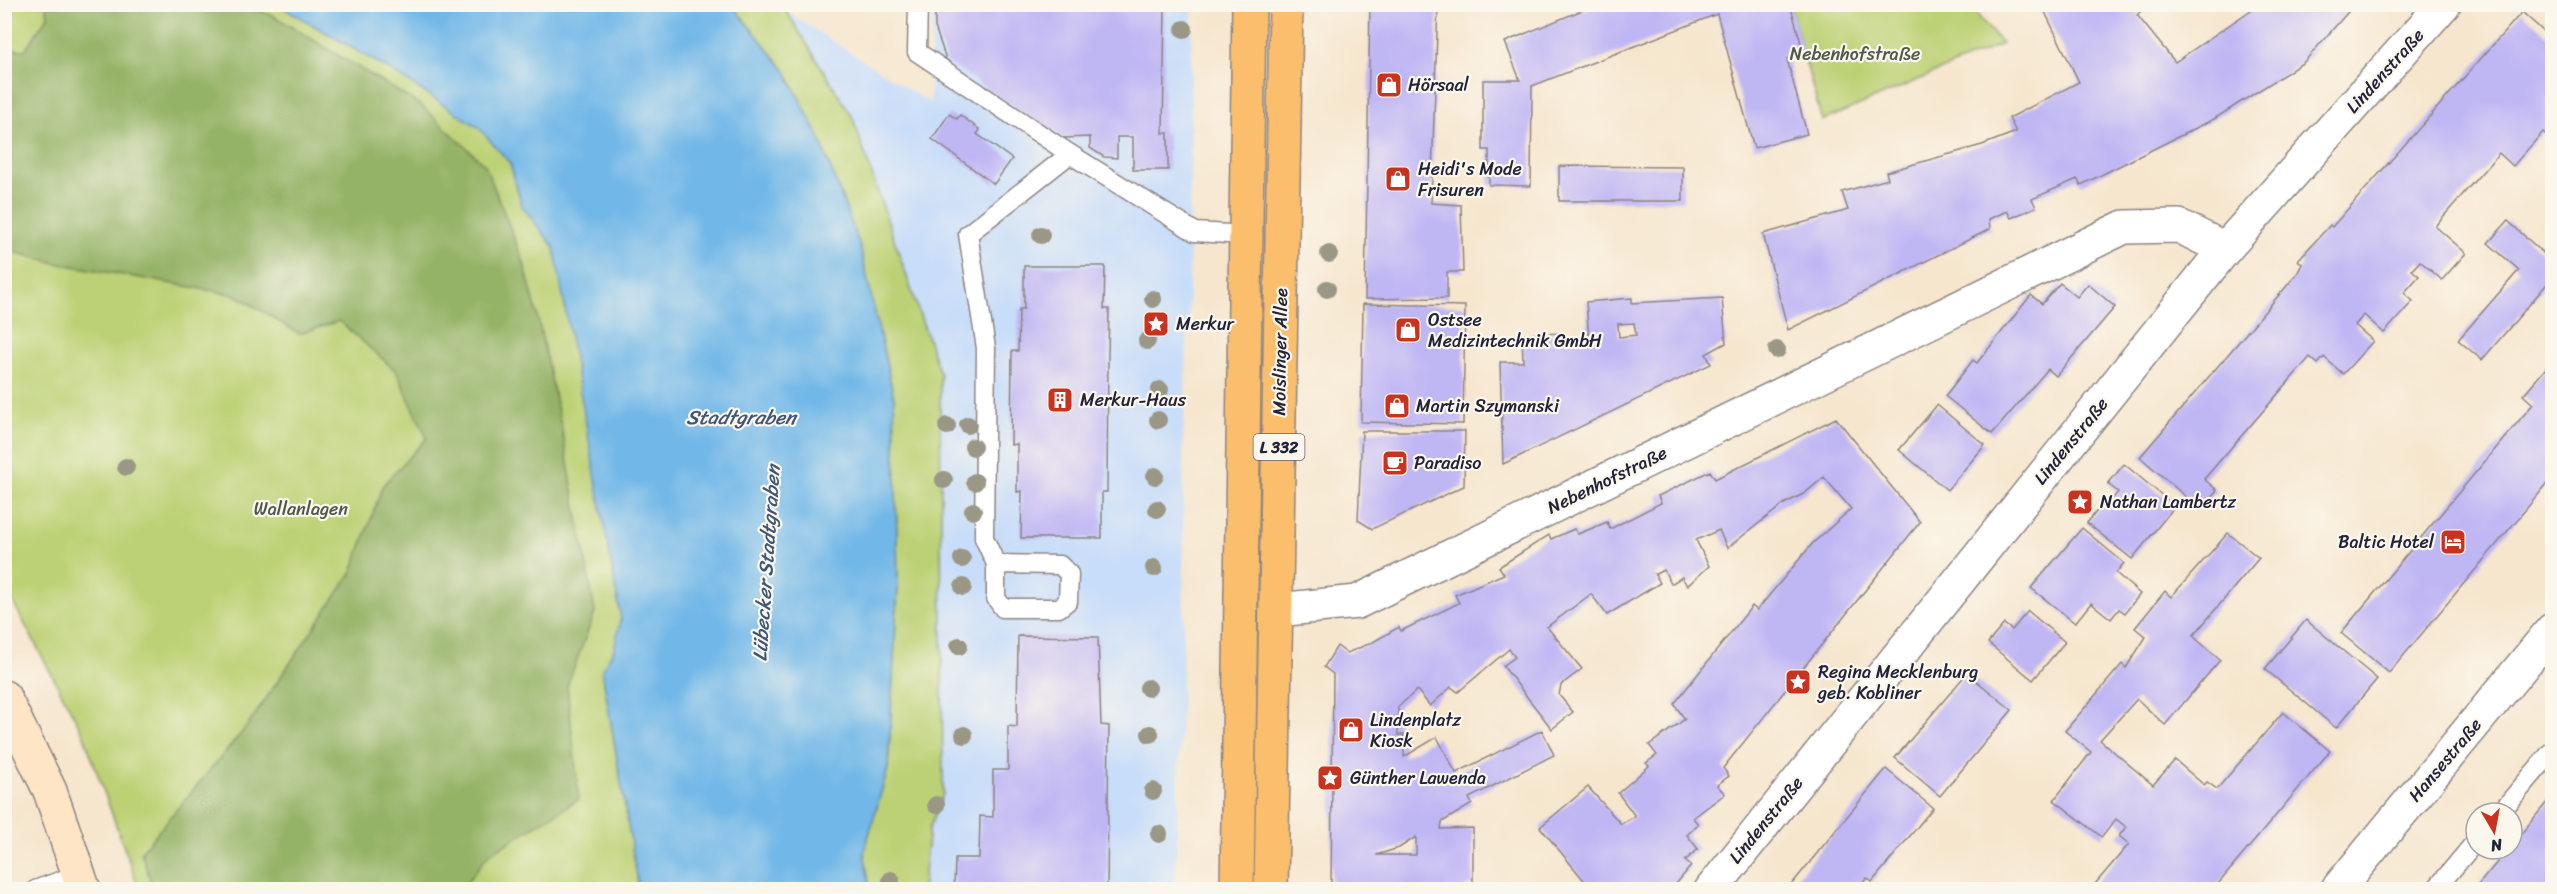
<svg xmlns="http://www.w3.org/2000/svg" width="2557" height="894" font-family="Sriracha,sans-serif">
<rect width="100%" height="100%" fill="#fbf7ec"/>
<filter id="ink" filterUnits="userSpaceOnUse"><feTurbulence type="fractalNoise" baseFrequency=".0167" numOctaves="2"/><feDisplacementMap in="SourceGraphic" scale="12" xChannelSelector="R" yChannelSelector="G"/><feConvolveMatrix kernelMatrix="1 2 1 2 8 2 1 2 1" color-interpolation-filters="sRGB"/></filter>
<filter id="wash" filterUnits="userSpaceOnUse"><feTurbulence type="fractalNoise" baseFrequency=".008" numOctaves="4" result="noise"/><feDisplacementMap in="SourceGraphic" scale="24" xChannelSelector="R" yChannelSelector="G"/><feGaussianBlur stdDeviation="1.35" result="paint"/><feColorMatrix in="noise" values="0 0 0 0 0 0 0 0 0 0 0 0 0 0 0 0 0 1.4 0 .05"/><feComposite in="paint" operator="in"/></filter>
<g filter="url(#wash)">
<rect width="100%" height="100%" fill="#f6e6ce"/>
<polygon fill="#c8ddf9" points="932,5 1192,5 1189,294 1183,446 1184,616 1175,889 922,889 929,829 943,794 940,374 852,116 787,12 930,103"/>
<g fill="#bcd175" stroke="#6f7a58" stroke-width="1.5">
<polygon points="4,5 279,5 390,70 478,126 510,163 522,206 554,247 562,284 621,618 614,650 602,670 639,889 139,889 83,733 5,587"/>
<polygon points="732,5 779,5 787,12 852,116 940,374 943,794 929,829 922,889 870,889 864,852 888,768 898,585 894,398 860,246 819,137 785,70"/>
<polygon points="1790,5 1969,5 2002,44 1822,121"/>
</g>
<polygon fill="#95b366" stroke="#5c6a50" stroke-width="1.5" points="241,5 272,15 422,106 485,165 523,260 535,305 562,430 595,612 567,686 579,799 488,855 462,889 153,889 141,852 248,725 352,572 383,485 427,438 396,371 339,321 299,334 236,295 56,263 5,250 5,49 25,50 48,16 46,5"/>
<polygon fill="#71b7e8" stroke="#4a6c92" stroke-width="1.5" points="279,5 732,5 785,70 819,137 860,246 894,398 898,585 888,768 864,852 870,889 639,889 602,670 614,650 621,618 554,247 522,206 510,163 478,127 390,70"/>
<g id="blocks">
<g fill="#bfb6f4" fill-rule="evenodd">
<polygon points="935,4 1165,4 1163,133 1168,133 1168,170 1133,170 1133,137 1117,137 1117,158 1104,157 1090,148 1090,137 1062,138 947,62 935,27"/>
<polygon points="1370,4 1438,4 1431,203 1461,205 1463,272 1447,272 1447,298 1365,299"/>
<polygon points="1597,4 1790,4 1804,54 1787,59 1807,134 1754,148 1717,14 1532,86 1531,186 1489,185 1489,150 1483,150 1483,80 1520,80 1505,42"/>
<polygon points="2041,4 2148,4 2137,15 2175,62 2260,4 2355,4 2304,62 2214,119 2081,185 2077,179 2032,199 2036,207 2011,218 2007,211 1989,219 1990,229 1788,330 1763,234 1848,210 1842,192 1888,179 1886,172 1982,145 2016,132 2009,118 2079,82"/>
<polygon points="2522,12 2552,39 2552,140 2543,132 2513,166 2499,153 2435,226 2466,253 2442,280 2420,261 2412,270 2419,276 2404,293 2413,301 2384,333 2364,315 2355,325 2373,341 2343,374 2324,357 2318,364 2310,357 2204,479 2217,490 2200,509 2140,457 2297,274 2302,264 2298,260 2330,225 2332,227"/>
<polygon points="949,114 957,119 960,115 980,130 977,134 1012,159 994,184 932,139"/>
<polygon points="1559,166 1683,167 1683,201 1559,201"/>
<polygon points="2508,221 2552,261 2552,278 2482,360 2458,340 2519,270 2488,243"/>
<polygon points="1024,266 1105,266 1104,309 1109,309 1108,355 1107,492 1102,492 1102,538 1021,538 1022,491 1017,492 1017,444 1011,445 1012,351 1018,351 1019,309 1024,309"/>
<polygon points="2060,283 2077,297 2088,284 2115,307 2056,376 2048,369 1992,434 1945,396 1973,360 1977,363 2031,295 2042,304"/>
<path d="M 1632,298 L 1632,303 L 1722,298 L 1726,343 L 1706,354 L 1711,364 L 1503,464 L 1500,362 L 1523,362 L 1522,335 L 1562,333 L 1563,340 L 1589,339 L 1586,302 ZM 1634,323 L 1636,335 L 1619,337 L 1618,324 Z"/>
<polygon points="1363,304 1465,306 1463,424 1361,422"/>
<polygon points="2552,361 2552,478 2389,673 2341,633 2533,404 2523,395"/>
<polygon points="1937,405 1985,445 1947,490 1899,450"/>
<path d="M 1836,418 L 1920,522 L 1723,768 L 1729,776 L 1717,785 L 1725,794 L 1693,818 L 1698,824 L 1687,835 L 1698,849 L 1685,861 L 1691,866 L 1671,890 L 1592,890 L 1540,827 L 1588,787 L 1621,824 L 1635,816 L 1618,793 L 1649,766 L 1646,763 L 1657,755 L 1649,745 L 1685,719 L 1674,704 L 1752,606 L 1757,610 L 1813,543 L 1851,509 L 1824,477 L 1805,493 L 1784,504 L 1727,548 L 1719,530 L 1696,540 L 1709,566 L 1687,586 L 1682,577 L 1671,584 L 1664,570 L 1655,574 L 1660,583 L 1607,615 L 1591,594 L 1547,627 L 1582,669 L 1561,685 L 1559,695 L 1573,712 L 1552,729 L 1503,666 L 1515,657 L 1509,649 L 1458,692 L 1451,687 L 1430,706 L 1417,690 L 1398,707 L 1398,735 L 1404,735 L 1404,757 L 1437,737 L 1456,773 L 1542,730 L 1554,755 L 1469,798 L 1472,804 L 1442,822 L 1441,829 L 1473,828 L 1473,885 L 1456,890 L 1331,890 L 1333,674 L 1324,667 L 1337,646 L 1347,653 L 1373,642 L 1399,627 L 1401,631 L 1459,603 L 1455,595 L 1504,574 L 1499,567 L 1549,535 L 1551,539 L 1574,529 L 1578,534 L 1607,522 L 1610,529 L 1661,503 L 1658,496 L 1710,471 L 1715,479 ZM 1416,837 L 1416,855 L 1376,855 L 1399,848 Z"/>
<polygon points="1362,431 1465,431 1464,486 1372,529 1358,520"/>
<polygon points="2124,464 2175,506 2132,559 2087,523 2101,506 2105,508 2118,492 2108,484"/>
<polygon points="2082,528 2124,563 2116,573 2140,594 2125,613 2119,609 2111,619 2091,603 2075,623 2031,588"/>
<polygon points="2228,533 2259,558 2193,636 2220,660 2165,725 2137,699 2100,740 2153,785 2175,760 2204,785 2207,782 2217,789 2283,712 2330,751 2213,890 2090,890 2129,844 2119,836 2126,827 2116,819 2102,837 2054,800 2091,752 2065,731 2122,664 2126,668 2146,637 2135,628 2165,591 2171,597"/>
<polygon points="2028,611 2065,642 2033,680 1988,643 2004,624 2012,630"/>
<polygon points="2306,620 2377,679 2336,728 2265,669"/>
<polygon points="1018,636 1098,637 1101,725 1109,726 1107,890 954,890 955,858 979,858 980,816 993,817 993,770 1008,770 1008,726 1017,727"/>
<polygon points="1967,673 2012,710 1940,796 1895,758"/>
<polygon points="1886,769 1933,808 1872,882 1867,878 1856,890 1787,890"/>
<polygon points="2552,796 2552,890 2474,890 2508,849 2512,849 2512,845"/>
</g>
</g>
</g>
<g filter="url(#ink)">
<use href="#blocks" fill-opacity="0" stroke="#8c8484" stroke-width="1.5"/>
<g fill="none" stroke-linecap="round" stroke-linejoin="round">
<g stroke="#8c8484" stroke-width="21">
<g id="service">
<polyline points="918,4 917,52 1070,154 1195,232 1246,235"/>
<polyline points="996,564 1060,565 1069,574 1068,601 1059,608 1003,608 996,598 996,564 984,538 986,348 968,234 1070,154"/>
<polyline points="2500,813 2552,751"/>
<polyline points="35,890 79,874"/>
<polyline points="2435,890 2476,841"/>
</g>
</g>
<g stroke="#8c8484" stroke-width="36">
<g id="minor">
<polyline points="1277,610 1357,602 2124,227 2179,226 2225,249"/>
<polyline points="1711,890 2225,249 2444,4"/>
</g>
</g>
<g stroke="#8c8484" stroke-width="36">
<polyline id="tertiary" points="2337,890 2552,630"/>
</g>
<g stroke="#8c8484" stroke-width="36">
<polyline id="secondary" points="4,697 50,791 84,890"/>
</g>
<g stroke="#8c8484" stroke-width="36">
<g id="primary">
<polyline points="1237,890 1249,4"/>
<polyline points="1271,890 1286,4"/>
</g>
</g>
<use href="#service" stroke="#fff" stroke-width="18"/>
<use href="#minor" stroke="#fff" stroke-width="33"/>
<use href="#tertiary" stroke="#fff" stroke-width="33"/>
<use href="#secondary" stroke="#fde5c5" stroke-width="33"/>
<use href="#primary" stroke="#fabe6d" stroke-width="33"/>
</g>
<g fill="#9b9786">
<circle cx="1184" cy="29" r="9"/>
<circle cx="1041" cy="235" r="9"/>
<circle cx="1329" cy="254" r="9"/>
<circle cx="1327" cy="289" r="9"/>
<circle cx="1153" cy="299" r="9"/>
<circle cx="1147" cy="341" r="9"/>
<circle cx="1777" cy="350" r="9"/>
<circle cx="1160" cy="390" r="9"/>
<circle cx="1158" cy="420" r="9"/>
<circle cx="968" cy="425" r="9"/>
<circle cx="947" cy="426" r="9"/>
<circle cx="973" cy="447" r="9"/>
<circle cx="126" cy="467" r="9"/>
<circle cx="1155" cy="476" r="9"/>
<circle cx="944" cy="480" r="9"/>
<circle cx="975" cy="482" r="9"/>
<circle cx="1157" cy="509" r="9"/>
<circle cx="973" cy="511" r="9"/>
<circle cx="962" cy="559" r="9"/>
<circle cx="1154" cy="568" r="9"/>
<circle cx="963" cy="587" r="9"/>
<circle cx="959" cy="646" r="9"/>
<circle cx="1148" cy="688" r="9"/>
<circle cx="1150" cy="734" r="9"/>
<circle cx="964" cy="735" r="9"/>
<circle cx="1153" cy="791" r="9"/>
<circle cx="936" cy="805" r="9"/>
<circle cx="1159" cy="834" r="9"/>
<circle cx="891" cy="880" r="9"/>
</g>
</g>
<defs>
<g id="shop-square" transform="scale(1.35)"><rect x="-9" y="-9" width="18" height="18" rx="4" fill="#c8321e" stroke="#fbf7ec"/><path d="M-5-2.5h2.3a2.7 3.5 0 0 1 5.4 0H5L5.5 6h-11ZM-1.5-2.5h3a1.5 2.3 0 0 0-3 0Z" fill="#fff"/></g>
<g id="sight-square" transform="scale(1.35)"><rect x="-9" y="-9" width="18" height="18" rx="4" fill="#c8321e" stroke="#fbf7ec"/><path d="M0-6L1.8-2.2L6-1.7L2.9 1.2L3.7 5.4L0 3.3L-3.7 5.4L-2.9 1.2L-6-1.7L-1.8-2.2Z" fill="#fff"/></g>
<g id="building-square" transform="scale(1.35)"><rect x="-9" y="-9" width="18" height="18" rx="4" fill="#c8321e" stroke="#fbf7ec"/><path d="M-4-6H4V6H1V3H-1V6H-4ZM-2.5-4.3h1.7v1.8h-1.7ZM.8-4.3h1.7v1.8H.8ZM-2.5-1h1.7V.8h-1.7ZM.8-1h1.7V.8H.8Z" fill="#fff"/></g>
<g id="cafe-square" transform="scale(1.35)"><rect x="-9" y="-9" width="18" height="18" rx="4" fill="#c8321e" stroke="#fbf7ec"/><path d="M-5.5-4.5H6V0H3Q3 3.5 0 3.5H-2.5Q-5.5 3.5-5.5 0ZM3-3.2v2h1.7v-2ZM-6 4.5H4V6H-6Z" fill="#fff"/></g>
<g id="hotel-square" transform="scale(1.35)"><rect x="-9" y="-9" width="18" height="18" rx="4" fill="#c8321e" stroke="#fbf7ec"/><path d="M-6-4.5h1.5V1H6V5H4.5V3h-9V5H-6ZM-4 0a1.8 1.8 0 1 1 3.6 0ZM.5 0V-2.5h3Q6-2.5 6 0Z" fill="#fff"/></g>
</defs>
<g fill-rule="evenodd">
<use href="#shop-square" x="1389" y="85"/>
<use href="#shop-square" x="1398" y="179"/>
<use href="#sight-square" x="1156" y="324"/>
<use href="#shop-square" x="1408" y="330"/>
<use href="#building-square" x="1060" y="400"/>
<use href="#shop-square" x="1397" y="406"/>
<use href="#cafe-square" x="1395" y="463"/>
<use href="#sight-square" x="2080" y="502"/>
<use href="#hotel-square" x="2453" y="542"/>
<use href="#sight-square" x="1798" y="682"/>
<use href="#shop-square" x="1351" y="730"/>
<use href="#sight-square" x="1330" y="778"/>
</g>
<g text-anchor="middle" stroke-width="4.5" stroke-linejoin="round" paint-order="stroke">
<rect fill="#fbf7ec" stroke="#636270" stroke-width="1.5" x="1253.5" y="434" width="51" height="26" rx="4.5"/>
<g font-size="16" font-weight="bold" fill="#22223b">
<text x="1279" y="453">L 332</text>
</g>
<g font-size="18" fill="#50574c" stroke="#fbf7ec">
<text x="1855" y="60">Nebenhofstraße</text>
<text x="301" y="515">Wallanlagen</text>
</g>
<g font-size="18" fill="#22223b" stroke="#fbf7ec">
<text transform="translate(2385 71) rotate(-48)" y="6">Lindenstraße</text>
<text transform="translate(1280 352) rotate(-89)" y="6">Moislinger Allee</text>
<text transform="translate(2071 441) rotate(-51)" y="6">Lindenstraße</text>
<text transform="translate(1607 480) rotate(-26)" y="6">Nebenhofstraße</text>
<text transform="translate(2445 760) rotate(-50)" y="6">Hansestraße</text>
<text transform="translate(1766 820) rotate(-51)" y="6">Lindenstraße</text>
</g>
<g font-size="18" fill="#22223b" stroke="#fbf7ec" text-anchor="start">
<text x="1408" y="91">Hörsaal</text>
<text x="1418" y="175">Heidi's Mode<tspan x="1418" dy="21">Frisuren</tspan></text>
<text x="1428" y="326">Ostsee<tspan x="1428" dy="21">Medizintechnik GmbH</tspan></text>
<text x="1176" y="330">Merkur</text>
<text x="1080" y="406">Merkur-Haus</text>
<text x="1416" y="412">Martin Szymanski</text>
<text x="1414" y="469">Paradiso</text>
<text x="2100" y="508">Nathan Lambertz</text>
<text x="2434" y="548" text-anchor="end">Baltic Hotel</text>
<text x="1818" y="678">Regina Mecklenburg<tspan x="1818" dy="21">geb. Kobliner</tspan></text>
<text x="1370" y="726">Lindenplatz<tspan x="1370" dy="21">Kiosk</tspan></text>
<text x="1350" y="784">Günther Lawenda</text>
</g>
<g font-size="20" font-style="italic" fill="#3e5678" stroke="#fbf7ec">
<text x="741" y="424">Stadtgraben</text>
<text transform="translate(766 563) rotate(-86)" y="7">Lübecker Stadtgraben</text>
</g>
</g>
<rect width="2557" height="894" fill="none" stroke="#fbf7ec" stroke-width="24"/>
<g transform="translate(2494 831) rotate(170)"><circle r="28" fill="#fbf7ec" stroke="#a4a2a5" stroke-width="1.5"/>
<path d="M0-4.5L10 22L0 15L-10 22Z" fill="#c8321e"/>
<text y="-9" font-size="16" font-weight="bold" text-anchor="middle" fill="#22223b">N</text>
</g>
</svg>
